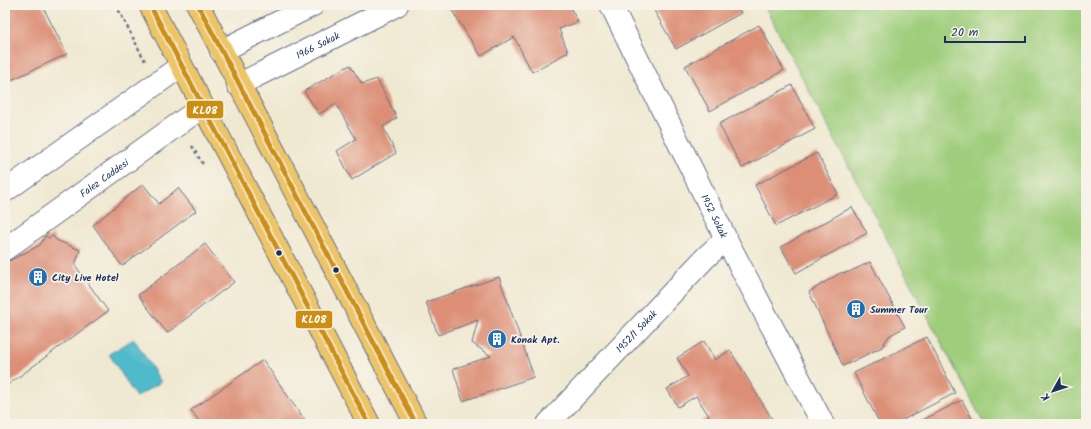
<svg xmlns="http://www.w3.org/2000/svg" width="1091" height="429" font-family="Kalam,sans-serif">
<rect width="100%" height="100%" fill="#f7f3e8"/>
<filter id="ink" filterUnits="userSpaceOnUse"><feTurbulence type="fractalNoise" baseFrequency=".025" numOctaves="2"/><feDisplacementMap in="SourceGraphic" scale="8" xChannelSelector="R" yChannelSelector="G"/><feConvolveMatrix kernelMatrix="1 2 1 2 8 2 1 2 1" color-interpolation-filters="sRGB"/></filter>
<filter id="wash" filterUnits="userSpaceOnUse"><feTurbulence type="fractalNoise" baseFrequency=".012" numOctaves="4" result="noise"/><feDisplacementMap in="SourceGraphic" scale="16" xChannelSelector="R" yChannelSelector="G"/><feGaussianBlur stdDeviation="0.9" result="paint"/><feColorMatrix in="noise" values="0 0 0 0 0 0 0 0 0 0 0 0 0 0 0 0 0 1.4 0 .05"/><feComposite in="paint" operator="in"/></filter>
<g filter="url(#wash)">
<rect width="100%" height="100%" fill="#f0e9d2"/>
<polygon fill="#9fcd7b" stroke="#5d7e6c" points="764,5 1086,5 1086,424 984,424"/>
<polygon fill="#4fbbca" stroke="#357594" points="134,339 161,382 136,397 109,354"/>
<g id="blocks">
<g fill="#dc8e76">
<polygon points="5,5 42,5 67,54 5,83"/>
<polygon points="451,5 569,5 578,22 559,29 568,52 532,72 514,37 481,56 449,6"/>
<polygon points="651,5 737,5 741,13 676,49"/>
<polygon points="759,25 784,70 710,111 685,66"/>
<polygon points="350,65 362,84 377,79 397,118 383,127 396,153 352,180 337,151 356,139 336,104 319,114 304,91"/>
<polygon points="792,85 815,129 742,168 719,124"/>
<polygon points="817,153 838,194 776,226 755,185"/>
<polygon points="143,184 159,204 178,188 196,211 122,266 93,225"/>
<polygon points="852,207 867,233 796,273 781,247"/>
<polygon points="52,235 56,240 80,250 75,265 108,311 5,387 5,263 40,245 45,236 49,238"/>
<polygon points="205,244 234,282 167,333 138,295"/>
<polygon points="870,262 905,327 889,336 882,347 843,366 809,292 840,273 849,272"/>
<polygon points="499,277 534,377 463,401 453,369 491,356 472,343 478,320 438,335 426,302"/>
<polygon points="927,337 955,393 895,424 880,424 854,373"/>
<polygon points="704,341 715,360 730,350 775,424 696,424 709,416 696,396 678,407 667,389 688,376 677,358"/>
<polygon points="263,360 307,424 201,424 191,410"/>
<polygon points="962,400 975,424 915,424"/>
</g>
</g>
</g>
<g filter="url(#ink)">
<use href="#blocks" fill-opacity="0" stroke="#667087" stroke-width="1"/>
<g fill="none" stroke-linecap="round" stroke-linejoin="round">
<g stroke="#667087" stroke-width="24">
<g id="minor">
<path id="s1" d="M 611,5 L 726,239 L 823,424"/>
<polyline points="221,51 313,5"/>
<path id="s2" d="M 238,85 L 397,5"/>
<polyline points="5,191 181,66"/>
<path id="s3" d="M 5,249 L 202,107"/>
<path id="s4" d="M 548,424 L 706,257 L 726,239"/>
</g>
</g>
<g stroke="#667087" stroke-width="24">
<g id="major">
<polyline points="150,5 369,424"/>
<polyline points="198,5 416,424"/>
</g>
</g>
<g stroke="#667087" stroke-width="2.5" stroke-dasharray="3 3" stroke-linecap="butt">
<polyline points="116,5 145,61"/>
<polyline points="192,146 204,166"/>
</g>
<use href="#minor" stroke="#fff" stroke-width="22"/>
<use href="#major" stroke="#edc569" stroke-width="22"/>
<g stroke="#f7f3e8" stroke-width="8">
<g id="bus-1">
<polyline points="150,5 369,424"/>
<polyline points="198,5 416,424"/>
</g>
</g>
<use href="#bus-1" stroke="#cb8e13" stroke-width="5"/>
</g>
</g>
<defs>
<g id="building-disc" transform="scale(1)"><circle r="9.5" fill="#1f6fb2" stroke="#f7f3e8"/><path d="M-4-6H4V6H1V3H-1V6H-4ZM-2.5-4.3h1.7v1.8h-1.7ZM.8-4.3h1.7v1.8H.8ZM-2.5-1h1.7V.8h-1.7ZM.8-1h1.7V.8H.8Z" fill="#fff"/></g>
</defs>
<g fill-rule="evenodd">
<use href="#building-disc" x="38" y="277"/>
<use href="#building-disc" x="856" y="309"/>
<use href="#building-disc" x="497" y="339"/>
</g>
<g fill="#1b2f5e" stroke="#f7f3e8" stroke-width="1.5">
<circle cx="279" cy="253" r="3.5"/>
<circle cx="336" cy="270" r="3.5"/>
</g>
<g text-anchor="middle" stroke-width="3.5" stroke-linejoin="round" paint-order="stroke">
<g font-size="10" fill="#1b2f5e" stroke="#f7f3e8">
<text dy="4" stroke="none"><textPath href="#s2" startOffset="89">1966 Sokak</textPath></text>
<text dy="4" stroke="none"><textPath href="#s3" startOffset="122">Falez Caddesi</textPath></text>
<text dy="4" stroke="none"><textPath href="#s1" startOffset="235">1952 Sokak</textPath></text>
<text dy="4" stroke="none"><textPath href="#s4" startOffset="128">1952/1 Sokak</textPath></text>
</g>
<g font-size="10" font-weight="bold" fill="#1b2f5e" stroke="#f7f3e8" text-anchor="start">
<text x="52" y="281">City Live Hotel</text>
<text x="870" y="313">Summer Tour</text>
<text x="511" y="343">Konak Apt.</text>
</g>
</g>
<g stroke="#f7f3e8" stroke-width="1.5">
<rect x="186" y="100" width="38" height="19" rx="4" fill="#cb8e13"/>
<rect x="295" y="310" width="38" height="19" rx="4" fill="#cb8e13"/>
</g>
<g font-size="11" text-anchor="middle" font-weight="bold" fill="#fff">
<text x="205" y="114">KL08</text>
<text x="314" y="323">KL08</text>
</g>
<rect width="1091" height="429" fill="none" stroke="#f7f3e8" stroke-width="20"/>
<g transform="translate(1053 391) rotate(231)" stroke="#f7f3e8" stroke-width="3" paint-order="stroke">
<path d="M0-3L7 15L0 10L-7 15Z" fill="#1b2f5e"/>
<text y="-6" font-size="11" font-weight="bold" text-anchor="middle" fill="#1b2f5e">K</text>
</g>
<path d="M945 36v6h80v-6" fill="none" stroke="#1b2f5e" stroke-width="2"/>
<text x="951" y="36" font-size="12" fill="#1b2f5e" stroke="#f7f3e8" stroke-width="3" paint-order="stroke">20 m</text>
</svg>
